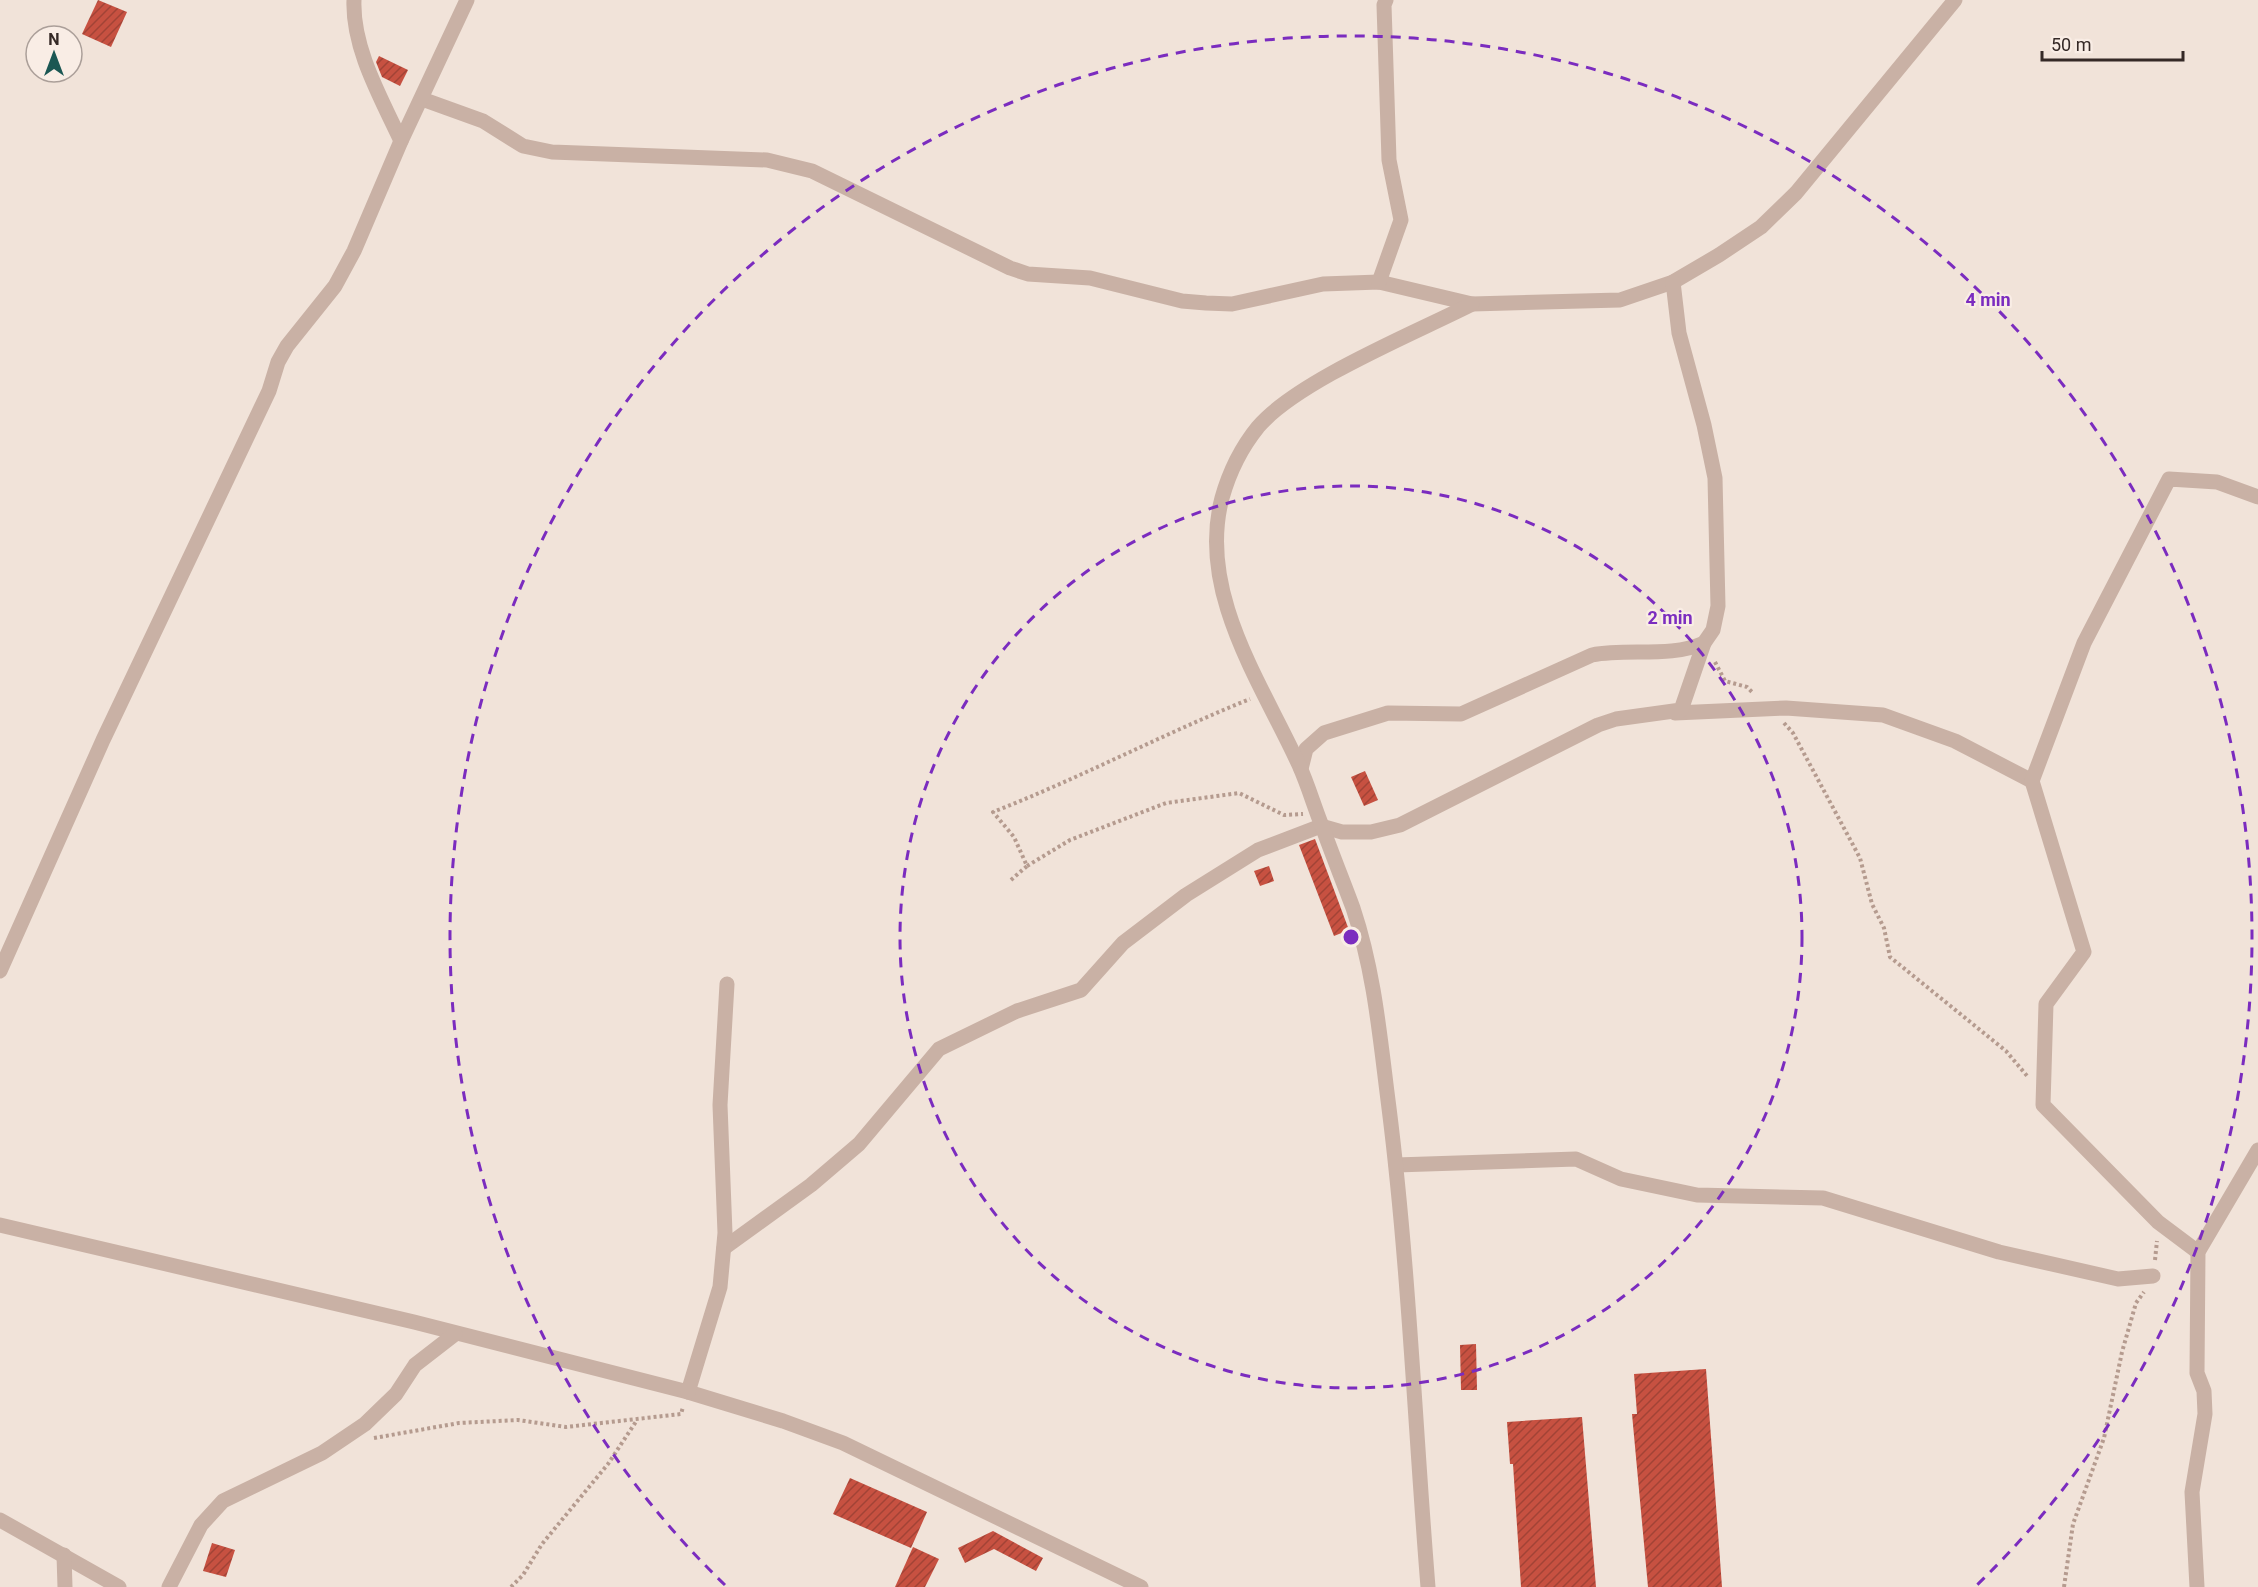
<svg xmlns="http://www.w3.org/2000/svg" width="2258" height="1587" font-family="Roboto,sans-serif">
<defs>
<pattern id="building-hatch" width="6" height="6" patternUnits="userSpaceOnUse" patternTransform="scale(1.5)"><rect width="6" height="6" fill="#c75141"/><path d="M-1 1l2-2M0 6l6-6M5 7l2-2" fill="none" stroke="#a24336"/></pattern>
</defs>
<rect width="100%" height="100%" fill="#f1e3d9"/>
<g fill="url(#building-hatch)">
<polygon points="98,0 127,12 111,47 82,34"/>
<polygon points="379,56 408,70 400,86 382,77 376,62"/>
<polygon points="1365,771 1378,800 1364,806 1351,777"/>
<polygon points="1315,839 1349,930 1334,936 1299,845"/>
<polygon points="1269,866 1274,881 1260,886 1254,871"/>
<polygon points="1476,1344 1477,1390 1461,1390 1460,1345"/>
<polygon points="1706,1369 1722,1587 1648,1587 1632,1414 1637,1414 1634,1374"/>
<polygon points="1582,1417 1596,1587 1521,1587 1513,1464 1510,1464 1507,1422"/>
<polygon points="850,1478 927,1512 911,1548 833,1514"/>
<polygon points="993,1531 1043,1558 1036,1571 994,1549 965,1563 958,1548"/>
<polygon points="212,1543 235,1550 226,1577 203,1571"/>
<polygon points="913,1547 939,1559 925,1587 895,1587"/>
</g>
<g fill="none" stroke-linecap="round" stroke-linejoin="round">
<g stroke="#b59b8f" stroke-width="4" stroke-dasharray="3 3" stroke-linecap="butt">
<polyline points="1715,662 1725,681 1747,687 1753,693"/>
<polyline points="1784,723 1793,733 1860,858 1872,904 1884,928 1890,957 2006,1051 2028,1077"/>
<polyline points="1027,866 1070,840 1166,803 1239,793 1284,815 1303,814"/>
<path d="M 1011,880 L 1027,866 L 1014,837 L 993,812 C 1080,778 1163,734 1250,699"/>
<polyline points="2155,1260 2157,1241"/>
<polyline points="374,1438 459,1423 518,1420 566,1427 681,1414 683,1407"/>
<polyline points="511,1587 523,1575 542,1544 608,1464 637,1420"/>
<polyline points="2064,1587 2073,1524 2104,1438 2122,1352 2136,1303 2144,1292"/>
</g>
<g stroke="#c9b1a5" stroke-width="15">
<path d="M 354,0 C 352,48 381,98 401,141"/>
<polyline points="422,99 483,121 523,146 552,152 767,160 812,171 1010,268 1028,274 1090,278 1182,301 1206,303 1232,304 1323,284 1379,282 1472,304 1620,300 1673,282 1719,255 1761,227 1796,193 1955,0"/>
<polyline points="1379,282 1401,220 1389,160 1384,5 1386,0"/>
<polyline points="1675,713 1786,708 1883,715 1955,741 2032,781"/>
<path d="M 1301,769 L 1306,749 L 1324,733 L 1388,713 L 1461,714 L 1592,655 C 1628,648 1670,658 1704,643"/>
<polyline points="0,971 103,740 269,391 278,362 287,346 335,286 354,251 401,141 467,0"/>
<polyline points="1396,1165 1576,1159 1621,1179 1697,1195 1823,1198 1999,1252 2118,1279 2153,1276"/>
<polyline points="0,1225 414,1322 688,1392 783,1421 843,1443 1141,1587"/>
<polyline points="724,1248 811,1185 859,1144 939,1049 1017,1011 1081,990 1123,943 1186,895 1258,850 1321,826 1342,832 1371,832 1400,825 1598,725 1616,719 1681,710 1704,643 1713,630 1718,606 1715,478 1704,425 1679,333 1673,282"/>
<polyline points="2198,1252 2158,1222 2043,1105 2046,1004 2084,952 2032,781 2084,643 2169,479 2217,482 2258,497"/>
<polyline points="688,1392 720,1287 725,1233 720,1105 727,984"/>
<polyline points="0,1520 119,1587"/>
<polyline points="64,1555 65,1587"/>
<polyline points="169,1587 201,1525 223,1501 322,1453 365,1424 396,1394 415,1365 455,1334"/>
<path d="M 1428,1587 C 1415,1428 1409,1267 1389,1108 C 1380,1039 1375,974 1353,908 C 1343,881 1332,854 1322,826 C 1314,806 1308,785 1299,765 C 1262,684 1197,592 1222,498 C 1229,473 1241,448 1258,427 C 1297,381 1415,333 1472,304"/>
<polyline points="2197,1587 2192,1492 2205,1414 2204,1391 2197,1373 2198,1252 2258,1150"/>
</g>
</g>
<g fill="none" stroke="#7b2cbf" stroke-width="3" stroke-dasharray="10 8">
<circle cx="1351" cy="937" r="451"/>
<path d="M725 1585A901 901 0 1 1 1977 1585"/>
</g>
<circle cx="1351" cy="937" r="9" fill="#7b2cbf" stroke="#f9ede5" stroke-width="3"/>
<g font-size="18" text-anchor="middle" font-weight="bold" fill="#7b2cbf" stroke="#f9ede5" stroke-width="4.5" stroke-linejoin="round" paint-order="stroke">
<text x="1988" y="306">4 min</text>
<text x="1670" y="624">2 min</text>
</g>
<g transform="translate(54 54)"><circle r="28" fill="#f9ede5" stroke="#ab9f99" stroke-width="1.5"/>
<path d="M0-4.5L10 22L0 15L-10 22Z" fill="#1b5753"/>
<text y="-9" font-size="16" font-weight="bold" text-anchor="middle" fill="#352926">N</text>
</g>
<path d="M2042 51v9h141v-9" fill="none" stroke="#352926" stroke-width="3"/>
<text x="2051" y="51" font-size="18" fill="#352926" stroke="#f9ede5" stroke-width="4.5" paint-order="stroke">50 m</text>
</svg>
